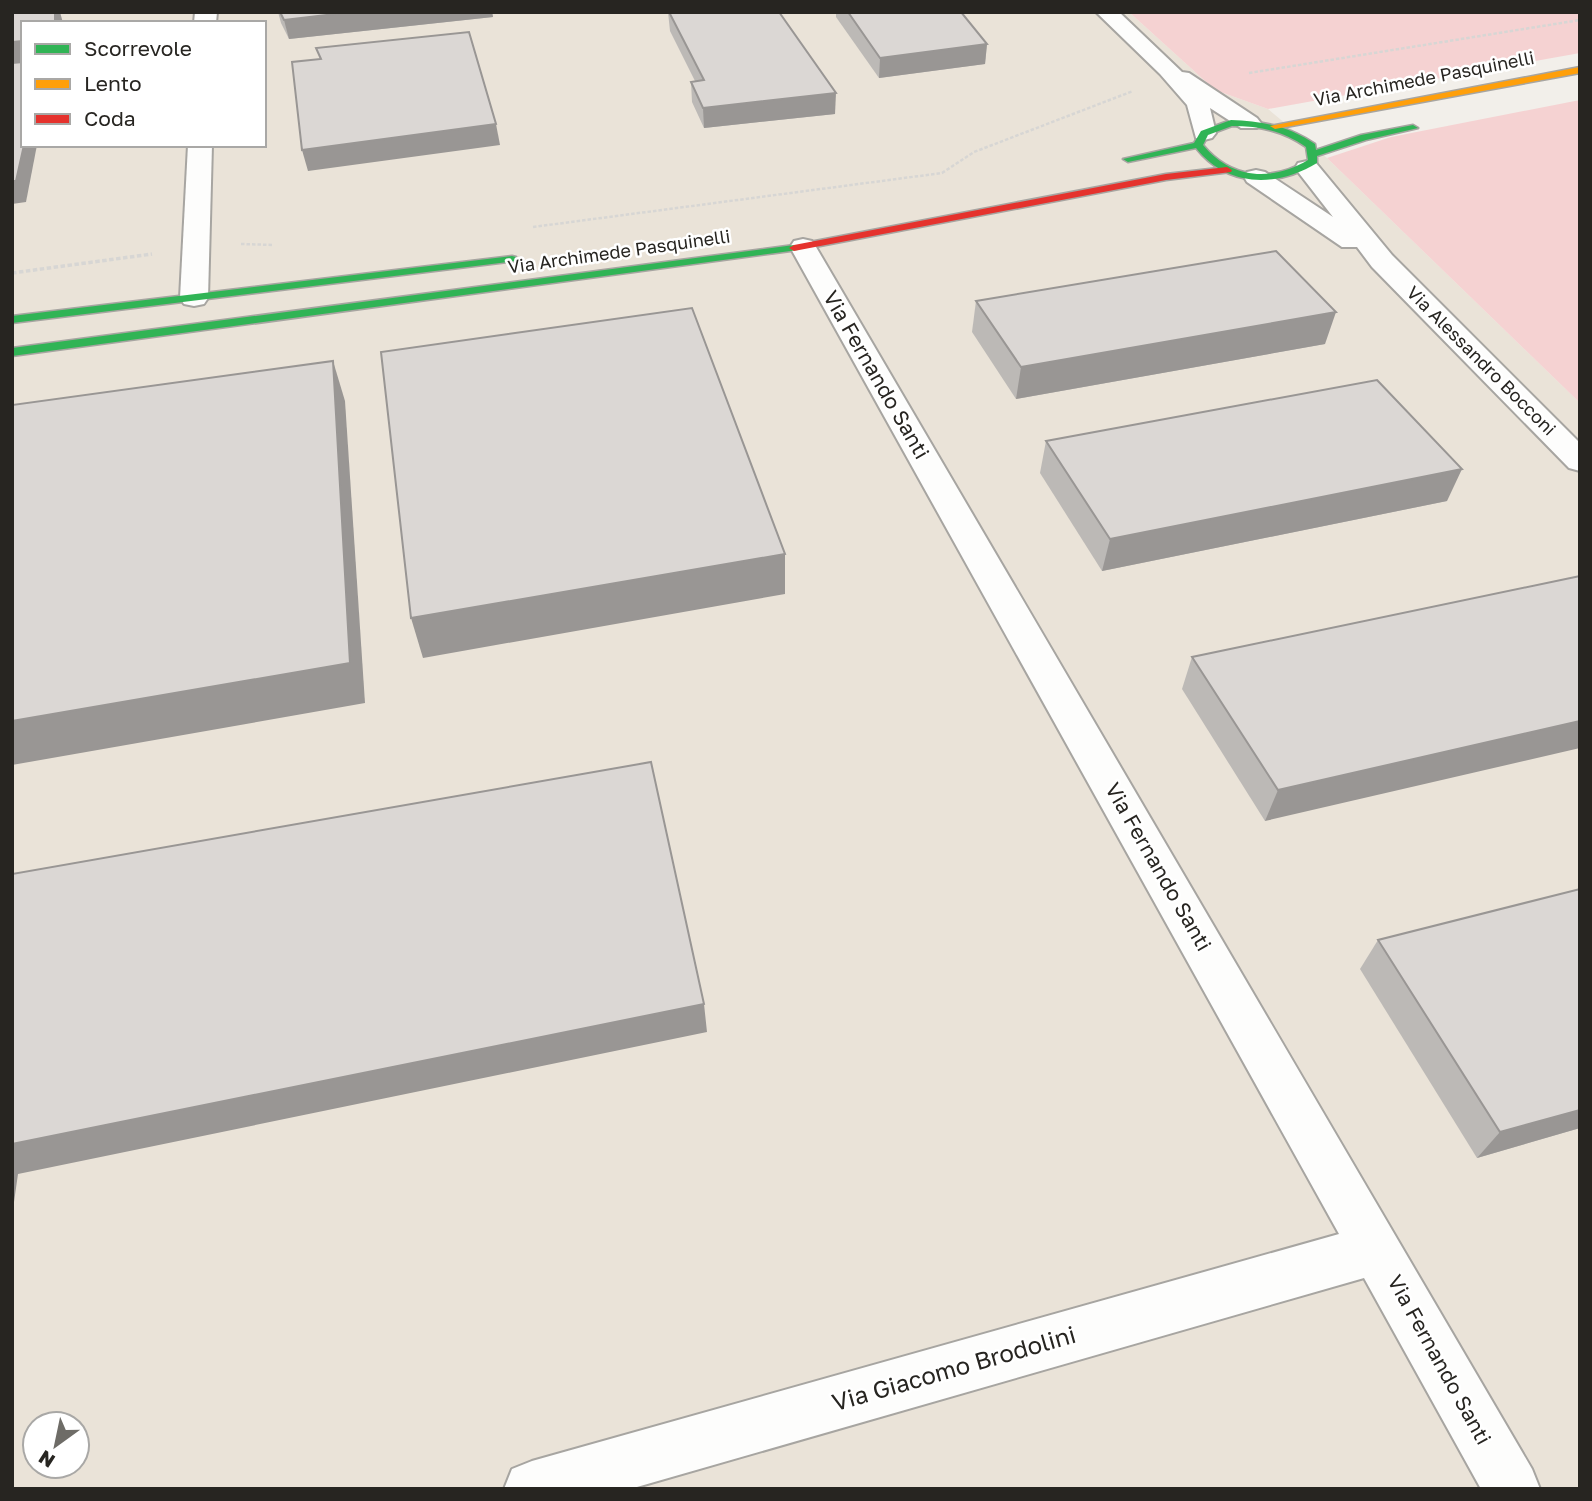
<svg xmlns="http://www.w3.org/2000/svg" width="1592" height="1501" font-family="'Golos Text',sans-serif">
<rect width="100%" height="100%" fill="#f2efea"/>
<path fill="#eae3d8" fill-rule="evenodd" d="M 12,12 L 1129,12 L 1215,90 L 1268,109 L 1327,158 L 1580,403 L 1580,1489 L 12,1489 ZM 23,23 L 264,23 L 264,145 L 23,145 ZM 35,1424 L 77,1424 L 77,1466 L 35,1466 Z"/>
<g fill="#f5d2d2">
<polygon points="1129,12 1580,12 1580,53 1268,109 1215,90"/>
<polygon points="1580,100 1580,403 1327,158 1391,137"/>
</g>
<g fill="none" stroke-linecap="round" stroke-linejoin="round">
<g stroke="#a7a5a1" stroke-width="4">
<g id="street">
<polygon points="195,12 217,12 216,23 194,23"/>
<polygon points="1096,12 1119,12 1182,72 1189,73 1257,118 1261,123 1257,128 1241,128 1210,108 1216,133 1212,138 1204,140 1196,138 1187,105 1160,74"/>
<polygon points="188,145 212,145 208,298 204,304 194,306 184,304 180,298"/>
<polygon points="1307,161 1316,163 1392,255 1580,443 1580,471 1569,468 1372,267 1357,247 1342,247 1247,182 1244,177 1247,172 1256,170 1265,172 1333,217 1295,168 1298,163"/>
<polygon points="803,239 812,241 816,247 1532,1469 1540,1489 1481,1489 1364,1278 630,1489 504,1489 512,1469 532,1461 1339,1234 790,247 794,241"/>
</g>
</g>
<g stroke="#a7a5a1" stroke-width="3">
<g id="fast">
<path d="M 1231,120 C 1262,121 1289,126 1315,144 L 1316,150 L 1361,135 L 1413,125 L 1418,128 L 1366,140 L 1317,156 L 1317,163 C 1276,188 1227,187 1196,148 L 1128,162 L 1123,159 L 1194,143 L 1201,131 ZM 1232,126 C 1260,126 1283,131 1306,147 L 1308,160 C 1271,182 1231,179 1203,145 L 1208,135 Z"/>
<polygon points="794,245 798,246 798,250 12,356 12,348"/>
<polygon points="512,256 516,257 516,261 12,323 12,316"/>
</g>
</g>
<g stroke="#a7a5a1" stroke-width="3">
<polygon id="slow" points="1580,67 1580,73 1275,129 1270,126"/>
</g>
<g stroke="#a7a5a1" stroke-width="3">
<polygon id="jam" points="1227,167 1232,170 1231,172 1166,180 794,251 789,248 794,245 1166,174"/>
</g>
<g stroke="#d7d6d4" stroke-width="2.5" stroke-dasharray="3.5 2" stroke-linecap="butt">
<polyline points="1249,73 1580,20"/>
<polyline points="533,227 942,173 974,152 1133,91"/>
<polyline points="241,244 274,245"/>
</g>
<polyline stroke="#d7d6d4" stroke-width="3.5" stroke-dasharray="4.5 2.5" stroke-linecap="butt" points="12,273 152,254"/>
<use href="#street" fill="#fdfdfc" fill-rule="evenodd"/>
<use href="#fast" fill="#30b455" fill-rule="evenodd"/>
<use href="#slow" fill="#ff9f0a" fill-rule="evenodd"/>
<use href="#jam" fill="#e5322d" fill-rule="evenodd"/>
</g>
<g fill="#bcb9b6">
<polygon points="278,12 492,12 493,17 289,39 281,23"/>
<polygon points="668,12 835,114 704,128 692,102 691,82 695,81 670,31"/>
<polygon points="836,12 848,12 987,44 985,64 879,78 836,17"/>
<polygon points="976,301 1325,344 1016,399 972,332"/>
<polygon points="1046,441 1447,501 1102,571 1040,473"/>
<polygon points="1580,576 1265,821 1182,689 1192,657"/>
<polygon points="1580,889 1580,1128 1477,1158 1360,969 1378,940"/>
</g>
<g fill="#999694">
<polygon points="55,12 60,12 63,23 55,23"/>
<polygon points="352,12 492,12 493,17 289,39 284,20"/>
<polygon points="23,41 23,62 12,63 12,42"/>
<polygon points="987,44 985,64 879,78 880,58"/>
<polygon points="836,93 835,114 704,128 703,108"/>
<polygon points="496,124 500,145 308,171 302,150"/>
<polygon points="24,145 37,145 26,202 12,204 12,181"/>
<polygon points="1336,312 1325,344 1016,399 1021,367"/>
<polygon points="333,361 345,401 365,703 12,765 12,721"/>
<polygon points="1462,469 1447,501 1102,571 1110,539"/>
<polygon points="785,554 785,594 423,658 411,618"/>
<polygon points="1580,721 1580,748 1265,821 1278,790"/>
<polygon points="704,1004 707,1032 18,1174 12,1216 12,1144"/>
<polygon points="1580,1110 1580,1128 1477,1158 1500,1132"/>
</g>
<g fill="#dbd7d4" stroke="#999694" stroke-width="2">
<polygon points="12,12 55,12 55,23 23,23 23,41 12,42"/>
<polygon points="280,12 352,12 284,20"/>
<polygon points="669,12 779,12 836,93 703,108 691,82 704,80"/>
<polygon points="848,12 961,12 987,44 880,58"/>
<polygon points="469,32 496,124 302,150 292,62 321,59 316,48"/>
<polygon points="23,62 23,145 24,145 16,181 12,181 12,63"/>
<polygon points="1276,251 1336,312 1021,367 976,301"/>
<polygon points="692,308 785,554 411,618 381,352"/>
<polygon points="333,361 350,663 12,721 12,405"/>
<polygon points="1377,380 1462,469 1110,539 1046,441"/>
<polygon points="1580,576 1580,721 1278,790 1192,657"/>
<polygon points="651,762 704,1004 12,1144 12,874"/>
<polygon points="1580,889 1580,1110 1500,1132 1378,940"/>
</g>
<g text-anchor="middle" stroke-width="5" stroke-linejoin="round" paint-order="stroke">
<g font-size="18" fill="#272521" stroke="#fff">
<text transform="translate(1424 79) rotate(-11)" y="6">Via Archimede Pasquinelli</text>
<text transform="translate(619 252) rotate(-8)" y="6">Via Archimede Pasquinelli</text>
<text transform="translate(1481 361) rotate(45)" y="6">Via Alessandro Bocconi</text>
</g>
<g font-size="21" fill="#272521" stroke="#fff">
<text transform="translate(876 375) rotate(60)" y="7">Via Fernando Santi</text>
<text transform="translate(1158 867) rotate(60)" y="7">Via Fernando Santi</text>
<text transform="translate(1439 1360) rotate(61)" y="7">Via Fernando Santi</text>
</g>
<g font-size="24" fill="#272521" stroke="#fff">
<text transform="translate(954 1369) rotate(-16)" y="8">Via Giacomo Brodolini</text>
</g>
</g>
<rect width="1592" height="1501" fill="none" stroke="#272521" stroke-width="28"/>
<rect x="21" y="21" width="245" height="126" fill="#ffffff" stroke="#a9a8a6" stroke-width="2"/>
<rect x="35" y="44" width="35" height="10" fill="#30b455" stroke="#a9a8a6" stroke-width="2"/>
<text x="84" y="56" font-size="21" fill="#272521">Scorrevole</text>
<rect x="35" y="79" width="35" height="10" fill="#ff9f0a" stroke="#a9a8a6" stroke-width="2"/>
<text x="84" y="91" font-size="21" fill="#272521">Lento</text>
<rect x="35" y="114" width="35" height="10" fill="#e5322d" stroke="#a9a8a6" stroke-width="2"/>
<text x="84" y="126" font-size="21" fill="#272521">Coda</text>
<g transform="translate(56 1445) rotate(213)"><circle r="33" fill="#ffffff" stroke="#a9a8a6" stroke-width="2"/>
<path d="M0-5L12 26L0 18L-12 26Z" fill="#6e6c67"/>
<text y="-10" font-size="19" font-weight="bold" text-anchor="middle" fill="#272521">N</text>
</g>
</svg>
